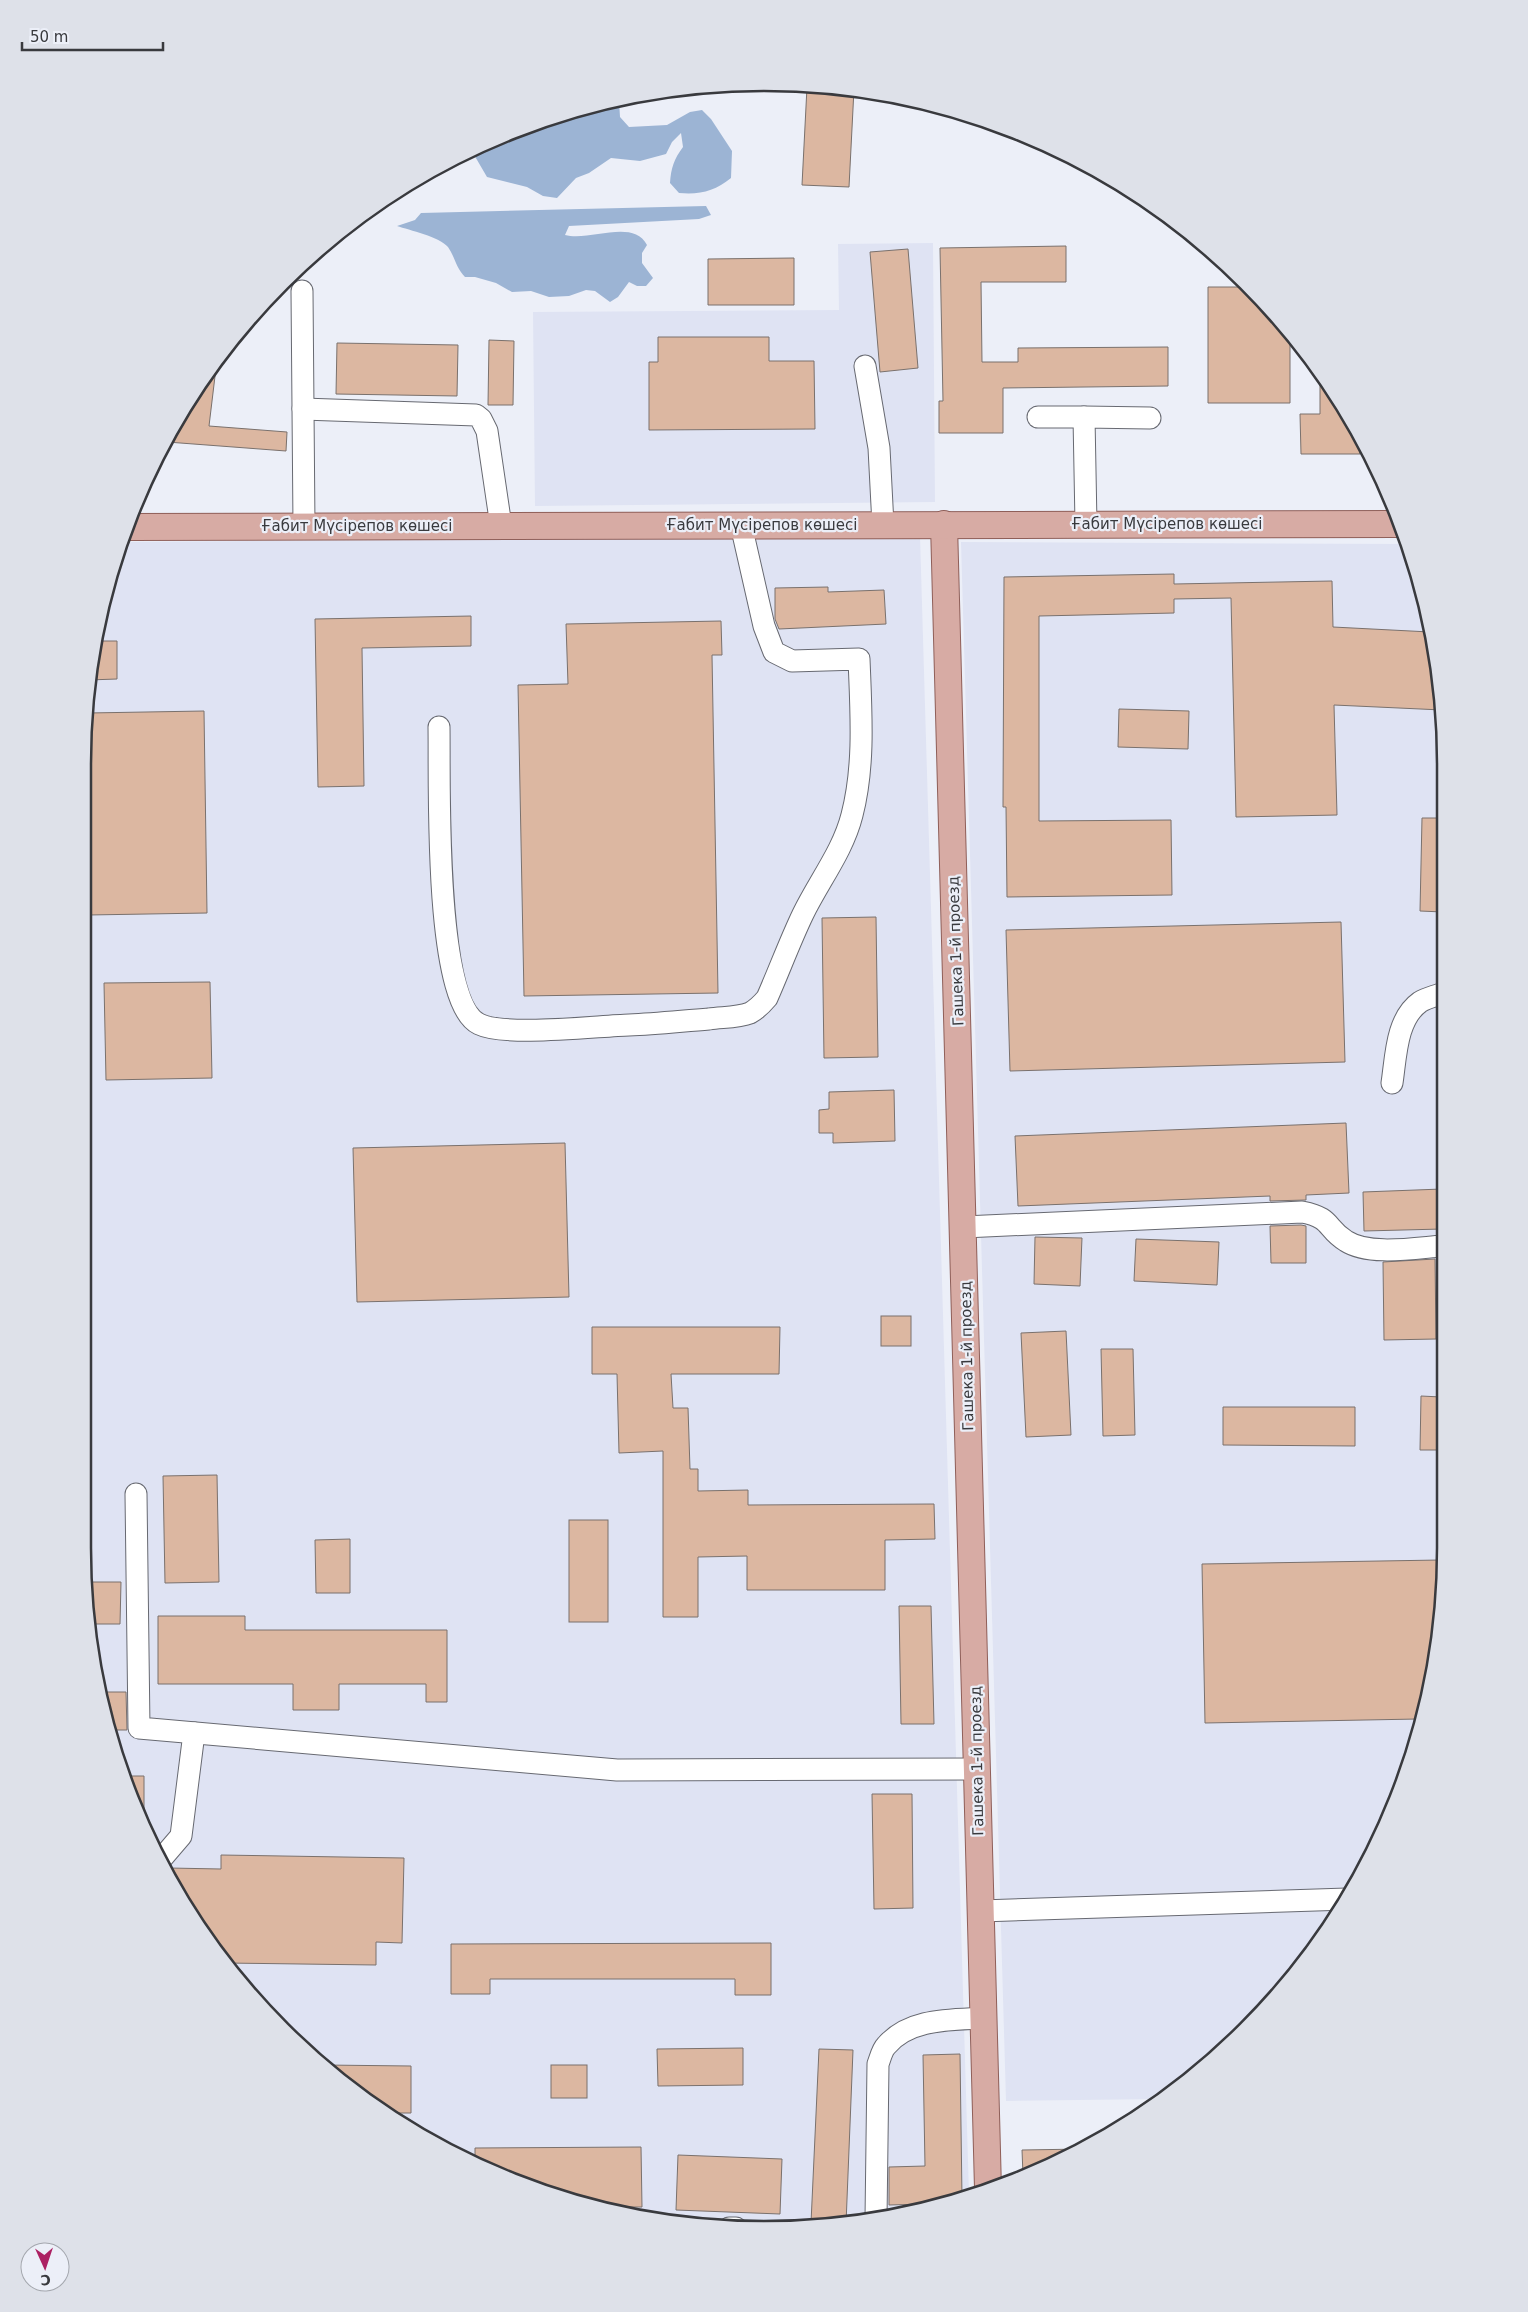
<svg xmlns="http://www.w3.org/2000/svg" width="1528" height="2312" font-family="'DejaVu Sans',sans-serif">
<rect width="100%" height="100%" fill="#eceff8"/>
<g fill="#dfe3f3">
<polygon points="933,243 935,502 535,506 533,312 839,310 838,244"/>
<polygon points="920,536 969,2195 941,2206 853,2224 720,2228 545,2193 424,2138 349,2088 252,1998 198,1927 119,1767 88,1637 88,675 120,542"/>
<polygon points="961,542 1406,544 1422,588 1444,720 1440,1637 1394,1809 1354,1889 1277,1997 1161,2099 1006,2101"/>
</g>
<g fill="#9cb4d4">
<path d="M 619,101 L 620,117 L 629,127 L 667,125 L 690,112 L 702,110 L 711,119 L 732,151 L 731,178 C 715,191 700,195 679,193 L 670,183 C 671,168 674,159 683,147 L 681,133 L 672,142 L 666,154 L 640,161 L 611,158 L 589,173 L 576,178 L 557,198 L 543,196 L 527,187 L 487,177 L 473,153 L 472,149 L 587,106 Z"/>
<path d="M 706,206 L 711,215 L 699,219 L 569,226 L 565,235 C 589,242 633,218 647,245 L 642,253 L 642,263 L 653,278 L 646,286 L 637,286 L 629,282 L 618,297 L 610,302 L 595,291 L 586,290 L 569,296 L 549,297 L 531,291 L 512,292 L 496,283 L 475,277 L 465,277 C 456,268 455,257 448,247 C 440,237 409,230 397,226 L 415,220 L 421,213 Z"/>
</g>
<g fill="#dcb7a1" stroke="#7a716d">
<polygon points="807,87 854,89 849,187 802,185"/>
<polygon points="1066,246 1066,282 981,282 982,362 1018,362 1018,348 1168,347 1168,386 1003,388 1003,433 939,433 939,401 943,401 940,248"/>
<polygon points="908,249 918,368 880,372 870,252"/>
<polygon points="794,258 794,305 708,305 708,259"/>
<polygon points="1208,287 1246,287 1290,333 1290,403 1208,403"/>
<polygon points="658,337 769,337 769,361 814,361 815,429 649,430 649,362 658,362"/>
<polygon points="489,340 514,341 513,405 488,405"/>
<polygon points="337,343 458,345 457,396 336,394"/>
<polygon points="216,368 209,426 287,432 286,451 167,442"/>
<polygon points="1320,374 1359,437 1360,454 1301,454 1300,414 1320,414"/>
<polygon points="1174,574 1174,584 1332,581 1333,627 1430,632 1442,710 1334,705 1337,815 1236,817 1231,598 1174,599 1174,613 1039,616 1039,821 1171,820 1172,895 1007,897 1006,807 1003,807 1004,577"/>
<polygon points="828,587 828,592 884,590 886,624 779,629 775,619 775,588"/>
<polygon points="471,616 471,646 362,648 364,786 318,787 315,619"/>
<polygon points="721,621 722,655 712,655 718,993 524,996 518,685 568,684 566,624"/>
<polygon points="96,641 117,641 117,679 88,680"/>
<polygon points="1119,709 1189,711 1188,749 1118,747"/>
<polygon points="204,711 207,913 88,915 88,713"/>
<polygon points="1422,818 1444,818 1443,912 1420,911"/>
<polygon points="876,917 878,1057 824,1058 822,918"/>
<polygon points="1341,922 1345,1062 1010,1071 1006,930"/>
<polygon points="210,982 212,1078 106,1080 104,983"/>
<polygon points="894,1090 895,1141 833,1143 833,1133 819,1133 819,1110 829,1109 829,1092"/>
<polygon points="1346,1123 1349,1193 1306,1195 1306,1200 1270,1201 1270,1196 1018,1206 1015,1136"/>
<polygon points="565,1143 569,1297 357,1302 353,1148"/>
<polygon points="1442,1189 1442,1229 1364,1231 1363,1192"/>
<polygon points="1301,1225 1306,1226 1306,1263 1271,1263 1270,1226"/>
<polygon points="1035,1237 1082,1238 1080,1286 1034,1284"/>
<polygon points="1136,1239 1219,1242 1217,1285 1134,1281"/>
<polygon points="1435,1259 1436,1339 1384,1340 1383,1262"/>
<rect x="881" y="1316" width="30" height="30"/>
<polygon points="592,1327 780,1327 779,1374 671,1374 673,1408 688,1408 690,1469 698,1469 698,1491 748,1490 748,1505 934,1504 935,1539 885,1540 885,1590 747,1590 747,1556 698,1557 698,1617 663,1617 663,1451 619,1453 617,1374 592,1374"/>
<polygon points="1066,1331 1071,1435 1026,1437 1021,1333"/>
<polygon points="1101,1349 1133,1349 1135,1435 1103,1436"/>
<polygon points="1421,1396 1441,1397 1441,1450 1420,1450"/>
<polygon points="1223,1407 1355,1407 1355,1446 1223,1445"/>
<polygon points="217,1475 219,1582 165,1583 163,1476"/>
<rect x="569" y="1520" width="39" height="102"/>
<polygon points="350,1539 350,1593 316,1593 315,1540"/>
<polygon points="1440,1560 1440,1637 1418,1719 1205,1723 1202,1564"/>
<polygon points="88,1582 121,1582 120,1624 88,1624"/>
<polygon points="899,1606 931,1606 934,1724 901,1724"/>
<polygon points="158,1616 245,1616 245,1630 447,1630 447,1702 426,1702 426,1684 339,1684 339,1710 293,1710 293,1684 158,1684"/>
<polygon points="103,1692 126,1692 127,1730 110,1730"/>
<polygon points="123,1776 144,1776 144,1819 134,1797"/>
<polygon points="872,1794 912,1794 913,1908 874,1909"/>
<polygon points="221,1855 404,1858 402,1943 376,1942 376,1965 225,1963 198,1927 169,1868 221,1869"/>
<polygon points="771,1943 771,1995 735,1995 735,1979 490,1979 490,1994 451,1994 451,1944"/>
<polygon points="743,2048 743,2085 658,2086 657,2049"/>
<polygon points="819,2049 853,2050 846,2224 811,2223"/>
<polygon points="960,2054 962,2198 925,2209 925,2204 889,2205 889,2167 925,2166 923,2055"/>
<polygon points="324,2065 411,2066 411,2113 385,2113 349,2088"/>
<rect x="551" y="2065" width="36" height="33"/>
<polygon points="641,2147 642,2207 616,2207 545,2193 475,2162 475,2148"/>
<polygon points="1083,2149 1065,2159 1023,2175 1022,2150"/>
<polygon points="678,2155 782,2159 780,2214 676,2210"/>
</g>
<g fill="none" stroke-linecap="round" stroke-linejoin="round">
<g stroke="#676971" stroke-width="23">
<g id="minor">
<polyline points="302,291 304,526"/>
<polyline points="865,366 879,448 883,525"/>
<polyline points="303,409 476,415 481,419 487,431 501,526"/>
<polyline points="1038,417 1084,417"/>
<polyline points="1086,524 1084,417 1150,418"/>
<path d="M 439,727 C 440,777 433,1002 479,1024 C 505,1037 596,1026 629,1025 C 656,1024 682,1021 709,1019 C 722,1017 737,1018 750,1013 C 757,1009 762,1004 767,998 C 779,971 790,941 803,914 C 819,881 843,851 852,815 C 865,765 861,711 859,659 L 792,661 L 774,652 L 764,626 L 741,525"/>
<path d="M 1392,1083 C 1396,1057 1396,1019 1420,1002 C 1426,998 1436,996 1443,993"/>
<path d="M 964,1227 L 1302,1212 C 1333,1218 1325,1228 1346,1241 C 1369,1256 1415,1248 1442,1246"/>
<polyline points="136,1494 139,1728 617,1770 977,1769"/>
<polyline points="163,1857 181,1836 194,1733"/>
<polyline points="981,1911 1347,1899"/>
<path d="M 876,2219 L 878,2064 C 880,2059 882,2050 886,2046 C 909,2018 951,2020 984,2018"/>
<polyline points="729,2228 736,2228"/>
</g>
</g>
<g stroke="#8f5f59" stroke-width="28">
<g id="major">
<polyline points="944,524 988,2189"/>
<polyline points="126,527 1398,524"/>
</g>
</g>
<use href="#minor" stroke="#fff" stroke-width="21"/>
<use href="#major" stroke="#d7aba4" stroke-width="26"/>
</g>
<g text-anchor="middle" stroke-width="4.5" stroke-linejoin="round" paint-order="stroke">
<g font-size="15" fill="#393a3e" stroke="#eceff8">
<text x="1167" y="529">Ғабит Мүсірепов көшесі</text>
<text x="762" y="530">Ғабит Мүсірепов көшесі</text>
<text x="357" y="531">Ғабит Мүсірепов көшесі</text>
<text transform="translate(956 951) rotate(-92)" y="5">Гашека 1-й проезд</text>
<text transform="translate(967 1356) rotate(-91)" y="5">Гашека 1-й проезд</text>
<text transform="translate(977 1761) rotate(-91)" y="5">Гашека 1-й проезд</text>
</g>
</g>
<path d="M0 0H1528V2312H0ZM764 91H764A673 673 0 0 1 1437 764V1548A673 673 0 0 1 764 2221H764A673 673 0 0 1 91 1548V764A673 673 0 0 1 764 91Z" fill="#dee1e9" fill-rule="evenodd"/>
<path fill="none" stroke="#393a3e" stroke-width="2.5" d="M764 91H764A673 673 0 0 1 1437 764V1548A673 673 0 0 1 764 2221H764A673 673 0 0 1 91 1548V764A673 673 0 0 1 764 91Z"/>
<g transform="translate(45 2267) rotate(177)"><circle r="24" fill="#eceff8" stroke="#a4a7ae"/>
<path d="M0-4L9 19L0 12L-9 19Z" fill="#ac2163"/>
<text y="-8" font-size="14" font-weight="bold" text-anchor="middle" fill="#393a3e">С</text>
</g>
<path d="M22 42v8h141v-8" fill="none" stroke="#393a3e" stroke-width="2.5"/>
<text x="30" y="42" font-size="15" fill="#393a3e" stroke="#eceff8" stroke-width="4" paint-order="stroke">50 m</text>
</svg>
